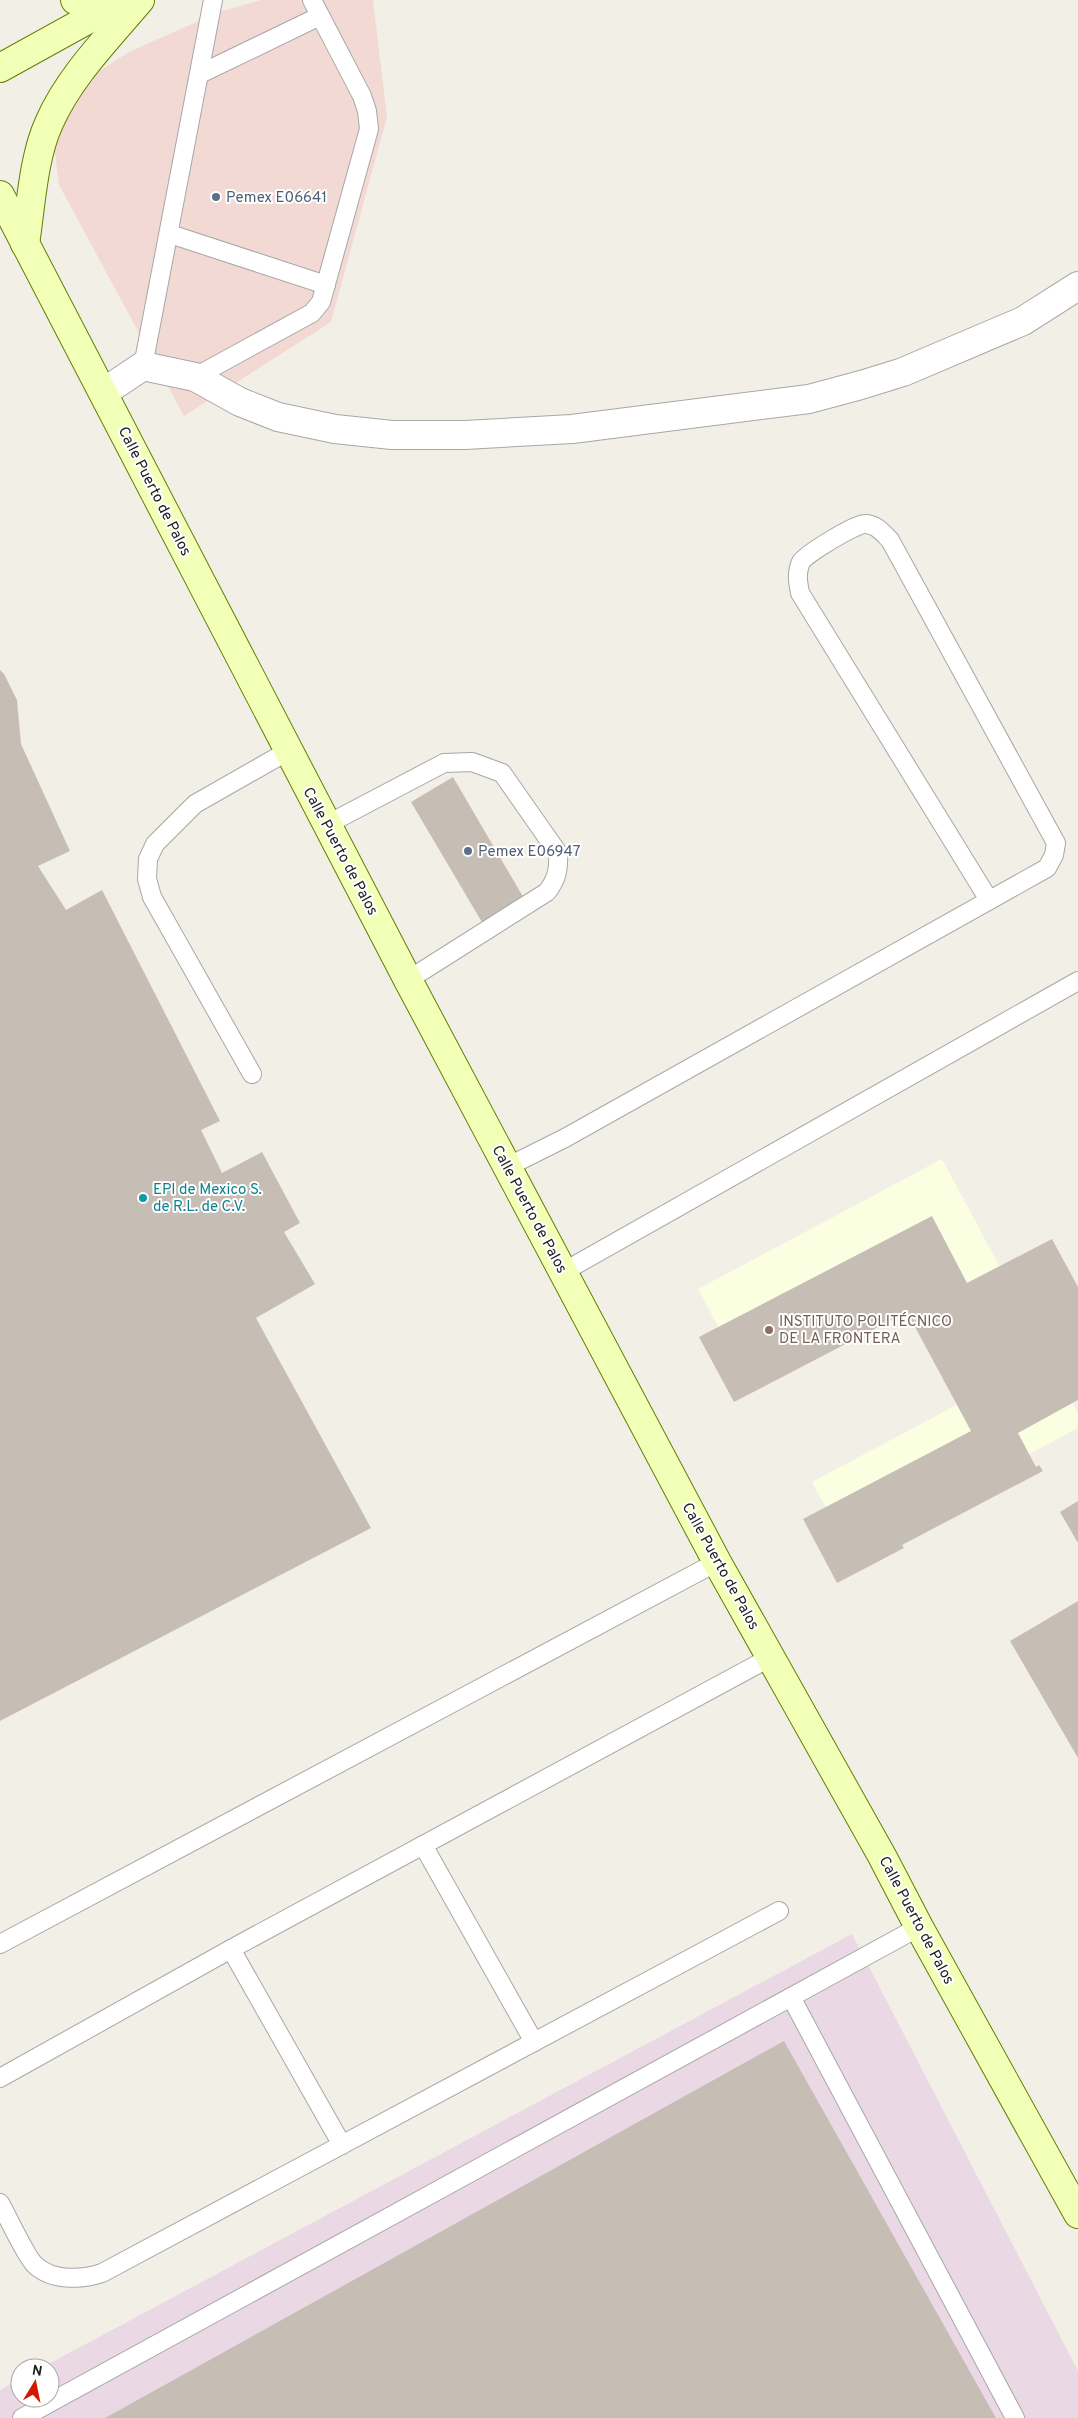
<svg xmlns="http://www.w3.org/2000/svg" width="1078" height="2418" font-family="Overpass,sans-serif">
<rect width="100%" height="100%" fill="#f2efe6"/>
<polygon fill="#f3d9d4" points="261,0 373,0 387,117 331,322 184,416 59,185 54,145 87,79 129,52 219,12"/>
<polygon fill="#ebd8e5" points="852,1934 1078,2371 1078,2418 0,2418 0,2390 20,2379 20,2398 50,2398 50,2368 41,2368"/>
<polygon fill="#fbffe2" points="942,1159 1078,1413 1078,1428 849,1550 812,1482 977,1394 914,1279 742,1371 698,1289"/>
<g fill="#c6beb5">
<polygon points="0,670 4,674 17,700 21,744 70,851 38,866 66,910 102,890 220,1121 201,1130 222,1173 262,1152 300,1223 284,1232 315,1284 256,1318 371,1528 0,1721"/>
<polygon points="453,777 525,900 483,924 411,802"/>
<polygon points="932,1216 967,1283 1052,1239 1078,1287 1078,1400 1018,1433 1036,1467 1039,1465 1043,1471 902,1545 904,1548 837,1583 803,1519 971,1431 907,1312 734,1402 699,1337"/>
<polygon points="1078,1501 1078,1543 1060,1512"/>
<polygon points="1078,1601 1078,1758 1010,1641"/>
<polygon points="784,2041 996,2418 105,2418"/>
</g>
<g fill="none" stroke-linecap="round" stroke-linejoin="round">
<g stroke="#a7a7a7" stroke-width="20">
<g id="lane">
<polyline points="200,74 320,16"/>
<polyline points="170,234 326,285"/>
<polyline points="143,366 213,0"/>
<polyline points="195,377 312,313 321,302 369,129 367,111 362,96 312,0"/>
<path d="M 328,824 L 444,763 L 472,762 L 502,773 L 558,853 C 559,869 557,879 547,892 L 408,980"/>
<polyline points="252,1074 152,897 147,879 148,859 155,844 195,804 288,751"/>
<path d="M 507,1167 L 565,1138 L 1047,868 L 1054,855 L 1056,843 L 890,540 C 883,533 876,524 865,524 C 855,524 806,554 801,562 C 796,573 798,582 800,593 L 989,900"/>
<polyline points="563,1272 1078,981"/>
<polyline points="423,1845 534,2042"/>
<polyline points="0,1944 717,1562"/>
<polyline points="231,1949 342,2145"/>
<polyline points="791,1997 1015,2418"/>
<polyline points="0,2078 231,1949 771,1657"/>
<path d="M 0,2203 C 7,2215 26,2257 35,2265 C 52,2281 81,2280 102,2273 L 779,1911"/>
<polyline points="22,2418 919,1927"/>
</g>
</g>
<g stroke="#a7a7a7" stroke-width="30">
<polyline id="street" points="104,392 143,366 195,377 240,402 278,417 335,429 392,435 465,435 572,429 809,399 861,385 903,372 1023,321 1078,286"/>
</g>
<g stroke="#627f00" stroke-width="30">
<g id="secondary">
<polyline points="75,0 109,7"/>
<polyline points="0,68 123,0"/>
<polyline points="0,195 408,980 717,1562 882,1856 919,1927 1078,2214"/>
<path d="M 25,244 C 31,206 33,158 49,123 C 69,77 108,38 140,0"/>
</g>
</g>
<use href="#lane" stroke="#fff" stroke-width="18"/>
<use href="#street" stroke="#fff" stroke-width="28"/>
<use href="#secondary" stroke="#f2ffb7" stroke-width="28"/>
</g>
<g fill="#5c6f8a" stroke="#fff" stroke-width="2">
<circle cx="216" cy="197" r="5"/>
<circle cx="468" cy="851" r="5"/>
</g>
<circle fill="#0f9aa8" stroke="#fff" stroke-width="2" cx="143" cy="1198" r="5"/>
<circle fill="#8d6e63" stroke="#fff" stroke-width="2" cx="769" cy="1330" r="5"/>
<g text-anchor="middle" stroke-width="4" stroke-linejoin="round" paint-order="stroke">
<g font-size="15" fill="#4e5e75" stroke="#fff" text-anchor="start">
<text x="226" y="202">Pemex E06641</text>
<text x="478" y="856">Pemex E06947</text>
</g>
<g font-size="15" fill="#202020" stroke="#fff">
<text transform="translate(155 491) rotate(63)" y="5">Calle Puerto de Palos</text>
<text transform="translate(341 851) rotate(62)" y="5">Calle Puerto de Palos</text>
<text transform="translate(530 1209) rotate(62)" y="5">Calle Puerto de Palos</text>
<text transform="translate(721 1566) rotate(61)" y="5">Calle Puerto de Palos</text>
<text transform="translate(917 1920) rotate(62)" y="5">Calle Puerto de Palos</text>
</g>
<g font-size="15" fill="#0d838f" stroke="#fff" text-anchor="start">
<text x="153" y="1194">EPI de Mexico S.<tspan x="153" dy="17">de R.L. de C.V.</tspan></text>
</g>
<g font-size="15" fill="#785e54" stroke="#fff" text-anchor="start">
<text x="779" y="1326">INSTITUTO POLITÉCNICO<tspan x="779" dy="17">DE LA FRONTERA</tspan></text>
</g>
</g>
<g transform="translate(35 2383) rotate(10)"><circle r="24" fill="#ffffff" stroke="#a6a6a6"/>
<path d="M0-4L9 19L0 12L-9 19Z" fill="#d11900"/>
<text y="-8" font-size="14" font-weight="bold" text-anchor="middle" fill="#202020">N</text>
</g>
</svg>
